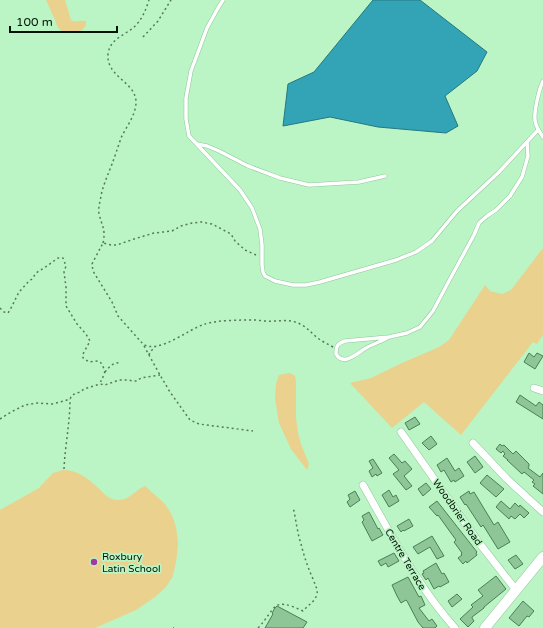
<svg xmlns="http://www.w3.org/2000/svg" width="543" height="628" font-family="'Varela Round',sans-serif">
<rect width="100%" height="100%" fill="#bbf5c5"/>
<g fill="#ead18d">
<path d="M 46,0 L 65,0 L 71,20 C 77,23 80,20 86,21 C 86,27 85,28 80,31 C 72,34 62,35 57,26 C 56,24 56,22 55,20 C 52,13 49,7 46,0 Z"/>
<polygon points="543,248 543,335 537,344 533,342 461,435 424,402 392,428 350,383 371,378 402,363 439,347 449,340 485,285 490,291 502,294 511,290"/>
<polygon points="290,373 295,376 296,381 296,418 298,433 301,444 309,464 307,470 291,449 279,423 275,399 276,384 279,375"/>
<path d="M 63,470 C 77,470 86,477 96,486 C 102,491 108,500 117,500 C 129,501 135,490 145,486 L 165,504 L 172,515 L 176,527 L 178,542 L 177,555 L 175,567 L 172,578 L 165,588 L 155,597 L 136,610 L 95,628 L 0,628 L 0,510 L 39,488 L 53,473 Z"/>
</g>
<polygon fill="#33a4b5" stroke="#247880" points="373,0 420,0 487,52 477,71 445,96 458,126 446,133 378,127 330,117 283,126 288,84 314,72"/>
<g fill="#8ec698" stroke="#4a7f55">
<polygon points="529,353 534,357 537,353 543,356 535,369 524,362"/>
<polygon points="520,395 536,406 539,402 543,405 543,419 516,402"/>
<polygon points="415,417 420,424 409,430 405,423"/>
<polygon points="431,436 437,444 429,450 422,443"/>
<polygon points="500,444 502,446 504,445 513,454 516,451 529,464 529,466 528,468 540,477 543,473 543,494 533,486 535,484 532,482 534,480 524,472 522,474 507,460 508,460 503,456 505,454 503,451 501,453 496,449"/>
<polygon points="394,454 402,463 405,461 412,469 404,476 412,486 406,490 393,474 399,470 389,458"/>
<polygon points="475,456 483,467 475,473 467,462"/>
<polygon points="447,458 455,471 459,468 464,476 455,482 454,480 451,482 444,470 441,472 437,465"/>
<polygon points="373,459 382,473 377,476 376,474 372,477 369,471 373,468 369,461"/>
<polygon points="487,475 504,489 496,497 480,483"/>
<polygon points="426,483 431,489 423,496 418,489"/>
<polygon points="389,490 393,497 396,495 399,501 389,507 382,495"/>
<polygon points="355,491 360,500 350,507 347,502 350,499 348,495"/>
<polygon points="469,491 470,494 474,492 494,525 498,522 510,542 498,549 483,525 481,527 466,504 465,505 460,497"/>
<polygon points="437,501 477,552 476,553 477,555 467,563 466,561 463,564 458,558 462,555 461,554 462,553 454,542 456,540 438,515 437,516 429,507"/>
<polygon points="501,501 510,509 515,503 519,507 520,505 529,513 524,518 520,514 515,519 511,516 509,519 496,507"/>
<polygon points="369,512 378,529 379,528 383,535 372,541 362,522 364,520 362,516"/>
<polygon points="409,519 413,526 404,531 403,530 401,532 397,526"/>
<polygon points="432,536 444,556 437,559 430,547 418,554 413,547"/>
<polygon points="394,553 399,561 388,567 386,563 381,566 378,561"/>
<polygon points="516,555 523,564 515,569 508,560"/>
<polygon points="436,563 442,574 444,573 449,582 440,587 439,586 434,589 428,578 426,580 422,574 424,573 423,571"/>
<polygon points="496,576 506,589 484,607 484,608 472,617 472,618 474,621 468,627 460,619 473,607 471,605 483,596 478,590"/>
<polygon points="408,577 419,597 421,596 425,605 419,608 429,621 432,619 437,626 435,628 423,628 418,622 407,601 406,600 401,603 397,596 392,585"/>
<polygon points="457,594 462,599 452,607 448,601"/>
<polygon points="523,601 534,611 529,617 527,616 519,626 509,618"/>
<polygon points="277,606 307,622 303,628 265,628 273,614 272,613 275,608"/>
</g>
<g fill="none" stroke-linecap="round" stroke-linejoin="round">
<g stroke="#8fc699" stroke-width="4.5">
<g id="service">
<polyline points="223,0 218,8 207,28 191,71 186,98 186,119 189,136 240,190 252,208 260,229 262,245 262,265 263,272 265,276 275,281 293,285 306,285 320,282 396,260 416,252 432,241 457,211 498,173 538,130"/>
<path d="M 543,81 C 539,89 534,111 535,120 C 535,126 540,132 543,137"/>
<polyline points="197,144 207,146 219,151 248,166 280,178 309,185 359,182 385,176"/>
<path d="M 389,337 C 382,341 373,344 366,348 C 357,353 344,367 336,354 C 336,346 337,344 345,341 L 389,337 L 407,333 L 420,327 L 433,311 L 450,279 L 474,235 L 479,223 L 487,216 L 496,210 L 510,196 L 522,177 L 528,156 L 527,142"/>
</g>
</g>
<g stroke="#8fc699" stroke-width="8">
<g id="minor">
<polyline points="534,388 543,391"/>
<polyline points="401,432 480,544 516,590"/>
<polyline points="473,443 507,479 543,512"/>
<path d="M 363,485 C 391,534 417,586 455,628"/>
</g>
</g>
<g stroke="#8fc699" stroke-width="11">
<polyline id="secondary" points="485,628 543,557"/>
</g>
<g stroke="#55795b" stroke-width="1.5" stroke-dasharray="2 3" stroke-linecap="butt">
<polyline points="143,37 158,21 171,0"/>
<path d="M 103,243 C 106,230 102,226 99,214 C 98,208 100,202 101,196 C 103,185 108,175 112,164 C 115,156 118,147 121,138 C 126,127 136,115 136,102 C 136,82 106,77 108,54 C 110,37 128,35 137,24 C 143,17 146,9 149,0"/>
<path d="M 256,255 L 245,250 L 235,241 L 231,234 L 212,224 L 201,222 L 192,223 L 181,226 L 172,231 L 154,233 L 134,239 L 117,245 L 111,245 L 103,243 L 94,260 L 92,264 L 93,271 L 112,302 L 118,316 L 143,344 C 158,355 190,328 205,324 C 217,320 241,320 254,320 C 258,320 262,321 266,321 C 277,322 289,318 300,324 C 307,327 312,334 319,339 C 323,342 328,344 333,347"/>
<path d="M 0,308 L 4,312 L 8,313 L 11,308 L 19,292 L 29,281 L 32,279 L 36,273 L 47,266 L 58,258 L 63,258 L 66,266 L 64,272 L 66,287 L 66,306 L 77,324 L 86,334 L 90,341 L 83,354 L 83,358 L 89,362 L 98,361 L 101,363 C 103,366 106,372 104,375 C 102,379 101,380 100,384"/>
<polyline points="144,346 160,375 170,392 190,420 199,424 253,431"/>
<polyline points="149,355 150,352 155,347"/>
<path d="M 105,372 C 110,366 113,362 121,363"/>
<polyline points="0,419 11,412 25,405 37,403 52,404 64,401 70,399 72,395 80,392 84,389 100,384 105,385 119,380 128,380 133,381 137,381 141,378 160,375"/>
<path d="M 64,469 C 65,446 70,423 70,399"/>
<polyline points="173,628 174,628"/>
<path d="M 258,628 C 277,608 271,596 303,611 C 308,605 315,602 317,594 C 318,589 315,585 313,579 C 308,568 304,556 301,544 C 297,532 296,519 293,507"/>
</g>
<use href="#service" stroke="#fff" stroke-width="3.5"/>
<use href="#minor" stroke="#fff" stroke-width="7"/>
<use href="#secondary" stroke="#fff" stroke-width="10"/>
</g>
<circle fill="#a23a9d" stroke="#bbf5c5" stroke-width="1.5" cx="94" cy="562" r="4"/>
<g text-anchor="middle" stroke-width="3.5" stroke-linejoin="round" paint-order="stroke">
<g font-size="10" fill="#011304" stroke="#bbf5c5">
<text transform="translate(458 512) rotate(55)" y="4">Woodbrier Road</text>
<text transform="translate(406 559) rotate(59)" y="4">Centre Terrace</text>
</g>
<g font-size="10" fill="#011304" stroke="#bbf5c5" text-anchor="start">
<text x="102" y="560">Roxbury<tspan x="102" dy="12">Latin School</tspan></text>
</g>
</g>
<path d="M10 26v6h107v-6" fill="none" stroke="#011304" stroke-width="2"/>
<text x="16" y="26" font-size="12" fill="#011304" stroke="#bbf5c5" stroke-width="3" paint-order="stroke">100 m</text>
</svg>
